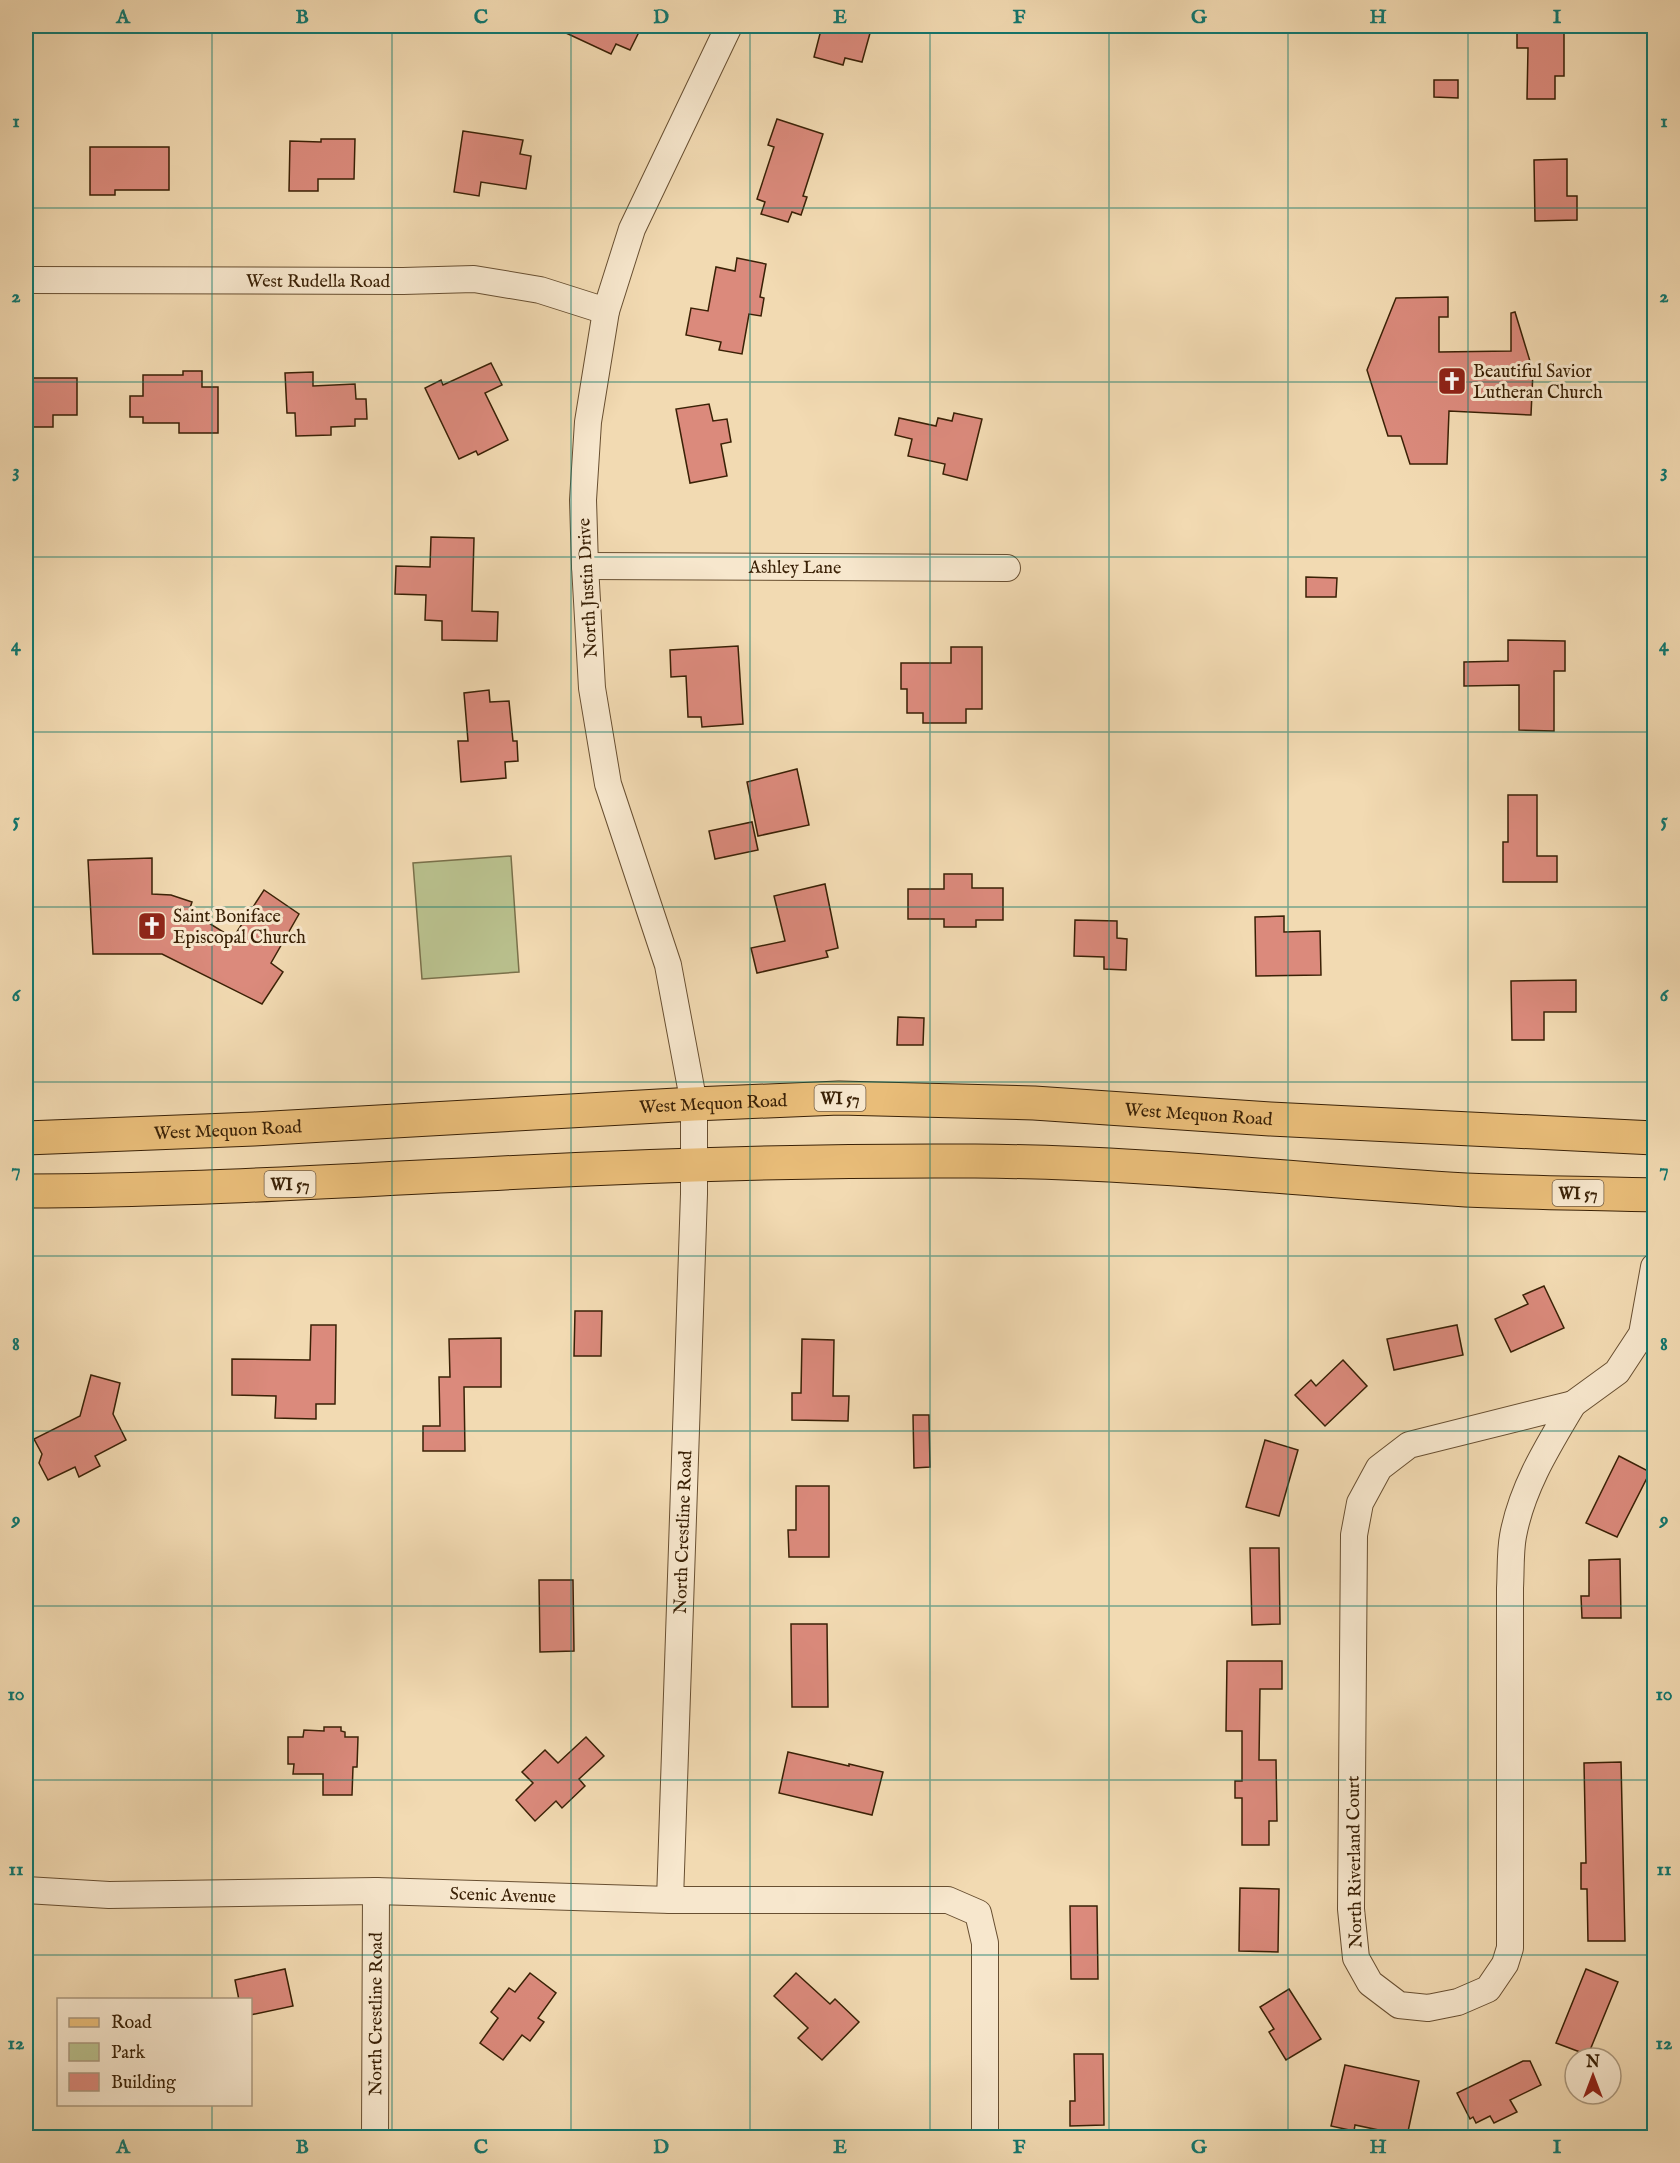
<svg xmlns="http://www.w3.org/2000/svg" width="1680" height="2163" font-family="'IM FELL English',serif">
<rect width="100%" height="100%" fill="#f2dab2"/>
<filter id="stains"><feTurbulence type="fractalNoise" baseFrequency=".00333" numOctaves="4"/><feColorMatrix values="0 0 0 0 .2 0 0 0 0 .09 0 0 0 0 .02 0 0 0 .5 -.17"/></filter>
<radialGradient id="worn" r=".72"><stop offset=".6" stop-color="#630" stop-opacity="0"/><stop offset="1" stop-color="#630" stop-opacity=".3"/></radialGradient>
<polygon fill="#b9c08d" stroke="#7a704a" stroke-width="1.5" points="511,856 519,972 422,979 413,863"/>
<g fill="#db8a7c" stroke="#3a2106" stroke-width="1.5">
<polygon points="551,26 642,26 630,50 616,44 611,54"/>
<polygon points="822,26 872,26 862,62 845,58 843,65 814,57"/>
<polygon points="1517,26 1564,26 1564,76 1555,76 1555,99 1527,99 1528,48 1517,48"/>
<polygon points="1434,80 1458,80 1458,98 1434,97"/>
<polygon points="777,119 823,134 803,196 807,197 801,215 792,212 788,222 761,214 765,202 757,199 774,147 768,145"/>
<polygon points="463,131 523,140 520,154 531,156 526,189 481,182 479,196 454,192"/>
<polygon points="321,139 355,139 354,179 318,179 318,191 289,191 290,141 321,142"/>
<polygon points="90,147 169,147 169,190 115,190 115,195 90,195"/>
<polygon points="1567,159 1567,196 1577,196 1577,220 1535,221 1534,160"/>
<polygon points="737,258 766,264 760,297 764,298 761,316 749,314 742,354 719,350 721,342 686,335 691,308 708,311 716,267 735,271"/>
<polygon points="1448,297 1448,317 1439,317 1439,352 1511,351 1511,313 1515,312 1533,371 1531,415 1449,411 1447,464 1410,464 1401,436 1388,436 1367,370 1396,298"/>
<polygon points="491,363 502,385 485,393 508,440 478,455 476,451 459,459 425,388 441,380 443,385"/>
<polygon points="183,371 202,371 202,387 218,387 218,433 179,433 179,423 143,423 143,417 130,417 130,396 143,396 143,375 183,375"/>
<polygon points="313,372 313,386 355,384 356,399 366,399 367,419 355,419 355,426 331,427 331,435 296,436 295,413 287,413 285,373"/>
<polygon points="26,378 77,378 77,415 53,415 53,427 33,427 33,416 26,416"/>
<polygon points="709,404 713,421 727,419 731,442 721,444 727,476 690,483 676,409"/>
<polygon points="954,413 982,419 967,480 943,474 945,464 908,456 912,439 895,435 899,418 936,426 938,418 952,421"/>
<polygon points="431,537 474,538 472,611 498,612 497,641 442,640 442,621 425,620 426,595 395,594 396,566 430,567"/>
<polygon points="1306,577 1337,578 1336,597 1306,597"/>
<polygon points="1508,640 1565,641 1565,671 1554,671 1554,731 1519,730 1519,685 1464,686 1464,662 1508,661"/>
<polygon points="738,646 743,724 702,727 701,717 688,717 686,676 671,677 670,650"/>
<polygon points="951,647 982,647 982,709 966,709 966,723 923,723 923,713 907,713 907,689 901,689 901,663 951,663"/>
<polygon points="489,690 490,702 509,701 513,741 517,741 518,761 505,762 506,778 461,782 458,741 468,741 464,693"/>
<polygon points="797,769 809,825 758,836 747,782"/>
<polygon points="1508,795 1537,795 1537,856 1557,856 1557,882 1503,882 1503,842 1508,842"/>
<polygon points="752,822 758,850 715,859 709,831"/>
<polygon points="152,858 152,894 171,895 192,902 189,911 233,938 264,890 299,914 271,963 283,972 262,1004 162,954 93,954 88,860"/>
<polygon points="944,874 972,874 972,888 1003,888 1003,920 976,920 976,927 944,927 944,919 908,919 908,889 944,889"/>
<polygon points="825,884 838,948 826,951 828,957 757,973 751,948 785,941 774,896"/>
<polygon points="1284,916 1284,932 1320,931 1321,975 1256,976 1255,917"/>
<polygon points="1075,920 1117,921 1117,938 1127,939 1126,970 1104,969 1104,957 1074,956"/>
<polygon points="1576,980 1576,1012 1544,1012 1544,1040 1512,1040 1511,981"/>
<polygon points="898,1017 924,1018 923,1045 897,1045"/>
<polygon points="1544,1286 1564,1328 1511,1352 1495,1319 1528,1304 1523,1295"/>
<polygon points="575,1311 602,1311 601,1356 574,1356"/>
<polygon points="311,1325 336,1325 335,1404 316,1404 316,1419 275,1418 276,1396 232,1395 232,1359 310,1360"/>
<polygon points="1457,1325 1463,1355 1394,1370 1387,1339"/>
<polygon points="501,1338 501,1387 464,1387 465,1451 423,1451 423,1426 440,1426 439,1377 450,1377 449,1339"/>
<polygon points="802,1339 834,1340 833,1396 849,1396 848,1421 792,1420 792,1393 801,1393"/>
<polygon points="1343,1360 1367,1386 1325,1426 1295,1395 1311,1380 1316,1386"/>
<polygon points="91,1375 120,1383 113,1414 126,1440 95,1456 100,1466 79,1477 75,1467 48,1480 39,1463 42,1454 34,1439 80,1416"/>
<polygon points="913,1415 929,1415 930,1467 914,1468"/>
<polygon points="1265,1440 1298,1450 1279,1516 1246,1507"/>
<polygon points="1619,1456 1650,1472 1617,1537 1586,1523"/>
<polygon points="796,1486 829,1486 829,1557 789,1557 788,1530 796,1530"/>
<polygon points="1250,1548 1279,1548 1280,1624 1252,1625"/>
<polygon points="1620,1559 1621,1618 1582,1618 1581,1596 1589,1596 1589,1560"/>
<polygon points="539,1580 573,1580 574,1651 540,1652"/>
<polygon points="791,1624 827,1624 828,1707 792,1707"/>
<polygon points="1227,1661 1282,1661 1282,1689 1260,1689 1259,1760 1276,1760 1277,1821 1269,1821 1269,1845 1242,1845 1242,1798 1235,1798 1235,1781 1242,1781 1242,1731 1226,1731"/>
<polygon points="324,1727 341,1727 341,1731 345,1732 345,1737 358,1737 357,1767 353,1767 352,1795 323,1795 323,1774 293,1774 294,1764 288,1764 288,1737 303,1737 304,1730 324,1731"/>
<polygon points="586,1737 604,1756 579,1779 585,1786 562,1808 556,1801 535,1821 516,1800 533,1783 522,1772 545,1750 558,1763"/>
<polygon points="788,1752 849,1766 849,1764 883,1772 872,1815 779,1793"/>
<polygon points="1621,1762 1625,1941 1588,1941 1587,1889 1581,1889 1581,1863 1586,1863 1584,1763"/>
<polygon points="1240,1888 1279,1889 1278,1952 1239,1951"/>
<polygon points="1070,1906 1097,1906 1098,1979 1071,1979"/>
<polygon points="285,1969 293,2006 250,2015 250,2000 239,2000 235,1980"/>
<polygon points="1586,1969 1618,1982 1588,2055 1556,2043"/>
<polygon points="530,1973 556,1993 538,2018 544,2022 530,2041 522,2035 503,2060 480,2043 498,2018 491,2012 509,1988 515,1992"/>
<polygon points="796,1973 830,2004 835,1999 859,2022 822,2060 798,2038 808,2028 774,1996"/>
<polygon points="1289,1989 1321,2039 1286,2060 1269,2032 1274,2029 1260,2007"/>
<polygon points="1074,2054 1103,2054 1104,2125 1070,2126 1070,2101 1075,2101"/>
<polygon points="1523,2061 1530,2061 1541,2085 1510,2100 1517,2112 1494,2123 1490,2116 1476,2123 1473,2117 1470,2119 1457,2093"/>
<polygon points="1345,2065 1419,2081 1407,2136 1355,2125 1354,2131 1331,2126"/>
</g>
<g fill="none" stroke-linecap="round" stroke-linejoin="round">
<g stroke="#684f31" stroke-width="28">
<g id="street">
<path id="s1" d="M 26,280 L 403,281 L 474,279 L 540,290 L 606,311"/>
<path id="s2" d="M 585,566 L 1007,568"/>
<path d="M 1573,1404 C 1548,1446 1522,1487 1513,1536 C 1510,1552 1511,1571 1510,1588 L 1510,1948 L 1505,1964 L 1488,1989 L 1458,2002 L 1428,2008 L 1399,2005 L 1370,1983 L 1356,1958 L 1351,1909 L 1354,1535 L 1360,1503 L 1379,1468 L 1409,1445 Z"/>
<polyline points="1573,1404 1617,1372 1642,1334 1654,1267"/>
<path id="s3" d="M 26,1890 L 109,1895 L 376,1891 L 670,1900 L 948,1900 L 978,1913 L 985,1943 L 985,2138"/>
<path id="s4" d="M 670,1900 L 694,1194 L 694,1104 L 668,965 L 608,784 L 592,688 L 585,566 L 583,500 L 588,422 L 606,311 L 632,229 L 729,26"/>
<path id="s5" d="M 375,2138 L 376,1891"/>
</g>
</g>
<g stroke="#3a2106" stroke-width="35">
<g id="primary">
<path id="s6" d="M 26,1138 L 254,1129 L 694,1104 L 839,1098 L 1034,1103 L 1270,1119 L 1654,1138"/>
<path d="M 26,1191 C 179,1191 331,1181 484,1174 C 648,1165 812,1160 975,1161 C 1139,1162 1303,1180 1466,1190 C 1529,1193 1592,1193 1654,1195"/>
</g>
</g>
<use href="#street" stroke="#f7e7cd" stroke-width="26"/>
<use href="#primary" stroke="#e9bd79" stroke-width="33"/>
</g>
<path fill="none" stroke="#0f766e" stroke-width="1.5" stroke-opacity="0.55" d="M 212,26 L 212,2000M 392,26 L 392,2138M 571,26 L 571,2138M 750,26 L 750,2138M 930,26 L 930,2138M 1109,26 L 1109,2138M 1288,26 L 1288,2138M 1468,26 L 1468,2138M 26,208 L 1654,208M 26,382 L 1654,382M 26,557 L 1654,557M 26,732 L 1654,732M 26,907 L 1654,907M 26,1082 L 1654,1082M 26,1256 L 1654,1256M 26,1431 L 1654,1431M 26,1606 L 1654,1606M 26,1780 L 1654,1780M 26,1955 L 1654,1955M 212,2104 L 212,2138"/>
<defs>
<g id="church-square" transform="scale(1.5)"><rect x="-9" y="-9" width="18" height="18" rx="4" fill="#8f2418" stroke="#f7e7cd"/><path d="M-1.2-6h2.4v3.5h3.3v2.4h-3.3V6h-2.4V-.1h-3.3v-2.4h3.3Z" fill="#fff"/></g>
</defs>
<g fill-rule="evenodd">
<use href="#church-square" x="1452" y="381"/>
<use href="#church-square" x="152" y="926"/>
</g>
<g text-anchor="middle" stroke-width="6" stroke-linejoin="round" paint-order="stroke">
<g fill="#f7e7cd" stroke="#735c42" stroke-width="1.5">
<rect x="814.5" y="1085" width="51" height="26" rx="4.5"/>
<rect x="264.5" y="1171" width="51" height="26" rx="4.5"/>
<rect x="1552.5" y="1180" width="51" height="26" rx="4.5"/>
</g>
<g font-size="16" font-weight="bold" fill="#3a2106">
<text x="840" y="1104">WI 57</text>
<text x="290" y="1190">WI 57</text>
<text x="1578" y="1199">WI 57</text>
</g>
<g font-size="18" fill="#3a2106" stroke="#f7e7cd">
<text dy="6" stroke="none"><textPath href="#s1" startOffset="292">West Rudella Road</textPath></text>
<text dy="6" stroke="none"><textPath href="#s2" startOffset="210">Ashley Lane</textPath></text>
<text transform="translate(587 588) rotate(-93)" y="6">North Justin Drive</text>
<text dy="6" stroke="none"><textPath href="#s6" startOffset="688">West Mequon Road</textPath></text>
<text dy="6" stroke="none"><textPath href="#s6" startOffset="1174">West Mequon Road</textPath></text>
<text dy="6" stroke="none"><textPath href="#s6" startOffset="202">West Mequon Road</textPath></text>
<text dy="6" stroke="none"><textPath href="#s4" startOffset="368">North Crestline Road</textPath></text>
<text transform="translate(1354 1862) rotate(-91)" y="6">North Riverland Court</text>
<text dy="6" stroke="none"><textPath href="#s3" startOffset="477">Scenic Avenue</textPath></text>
<text dy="6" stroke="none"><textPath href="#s5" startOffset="124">North Crestline Road</textPath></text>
</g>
<g font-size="18" fill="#3a2106" stroke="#f7e7cd" text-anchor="start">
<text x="1473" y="377">Beautiful Savior<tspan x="1473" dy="21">Lutheran Church</tspan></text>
<text x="173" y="922">Saint Boniface<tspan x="173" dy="21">Episcopal Church</tspan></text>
</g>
</g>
<rect width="1680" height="2163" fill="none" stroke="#f2dab2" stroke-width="66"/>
<rect x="57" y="1998" width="195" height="108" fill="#f7e7cd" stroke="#ab987d" stroke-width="1.5"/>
<rect x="69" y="2018" width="30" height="9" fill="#e9bd79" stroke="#ab987d" stroke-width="1.5"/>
<text x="111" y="2028" font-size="18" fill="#3a2106">Road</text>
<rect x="69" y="2043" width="30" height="18" fill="#b9c08d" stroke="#ab987d" stroke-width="1.5"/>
<text x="111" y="2058" font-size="18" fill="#3a2106">Park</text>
<rect x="69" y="2073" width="30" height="18" fill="#db8a7c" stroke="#ab987d" stroke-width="1.5"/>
<text x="111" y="2088" font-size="18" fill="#3a2106">Building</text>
<g transform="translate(1593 2076)"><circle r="28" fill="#f7e7cd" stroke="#ab987d" stroke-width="1.5"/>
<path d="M0-4.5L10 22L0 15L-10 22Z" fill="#8f2418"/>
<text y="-9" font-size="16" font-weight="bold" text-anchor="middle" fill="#3a2106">N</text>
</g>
<rect x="33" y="33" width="1614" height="2097" fill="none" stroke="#0f766e" stroke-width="2"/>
<g font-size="20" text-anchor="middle" font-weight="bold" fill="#0f766e">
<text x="123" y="23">A</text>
<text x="302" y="23">B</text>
<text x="481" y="23">C</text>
<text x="661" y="23">D</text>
<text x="840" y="23">E</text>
<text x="1019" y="23">F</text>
<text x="1199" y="23">G</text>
<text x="1378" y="23">H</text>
<text x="1557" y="23">I</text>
<text x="16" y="127">1</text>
<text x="1664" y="127">1</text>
<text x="16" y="302">2</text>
<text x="1664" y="302">2</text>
<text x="16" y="477">3</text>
<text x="1664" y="477">3</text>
<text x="16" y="651">4</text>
<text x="1664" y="651">4</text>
<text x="16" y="826">5</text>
<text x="1664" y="826">5</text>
<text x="16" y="1001">6</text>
<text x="1664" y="1001">6</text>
<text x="16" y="1176">7</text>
<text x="1664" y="1176">7</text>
<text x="16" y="1350">8</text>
<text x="1664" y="1350">8</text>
<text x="16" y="1525">9</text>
<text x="1664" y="1525">9</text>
<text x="16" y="1700">10</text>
<text x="1664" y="1700">10</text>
<text x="16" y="1875">11</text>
<text x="1664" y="1875">11</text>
<text x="16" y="2049">12</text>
<text x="1664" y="2049">12</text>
<text x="123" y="2153">A</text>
<text x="302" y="2153">B</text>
<text x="481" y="2153">C</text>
<text x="661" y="2153">D</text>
<text x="840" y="2153">E</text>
<text x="1019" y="2153">F</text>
<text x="1199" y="2153">G</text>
<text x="1378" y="2153">H</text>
<text x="1557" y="2153">I</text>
</g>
<rect width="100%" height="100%" filter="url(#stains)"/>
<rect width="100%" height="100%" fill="url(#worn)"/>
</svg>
